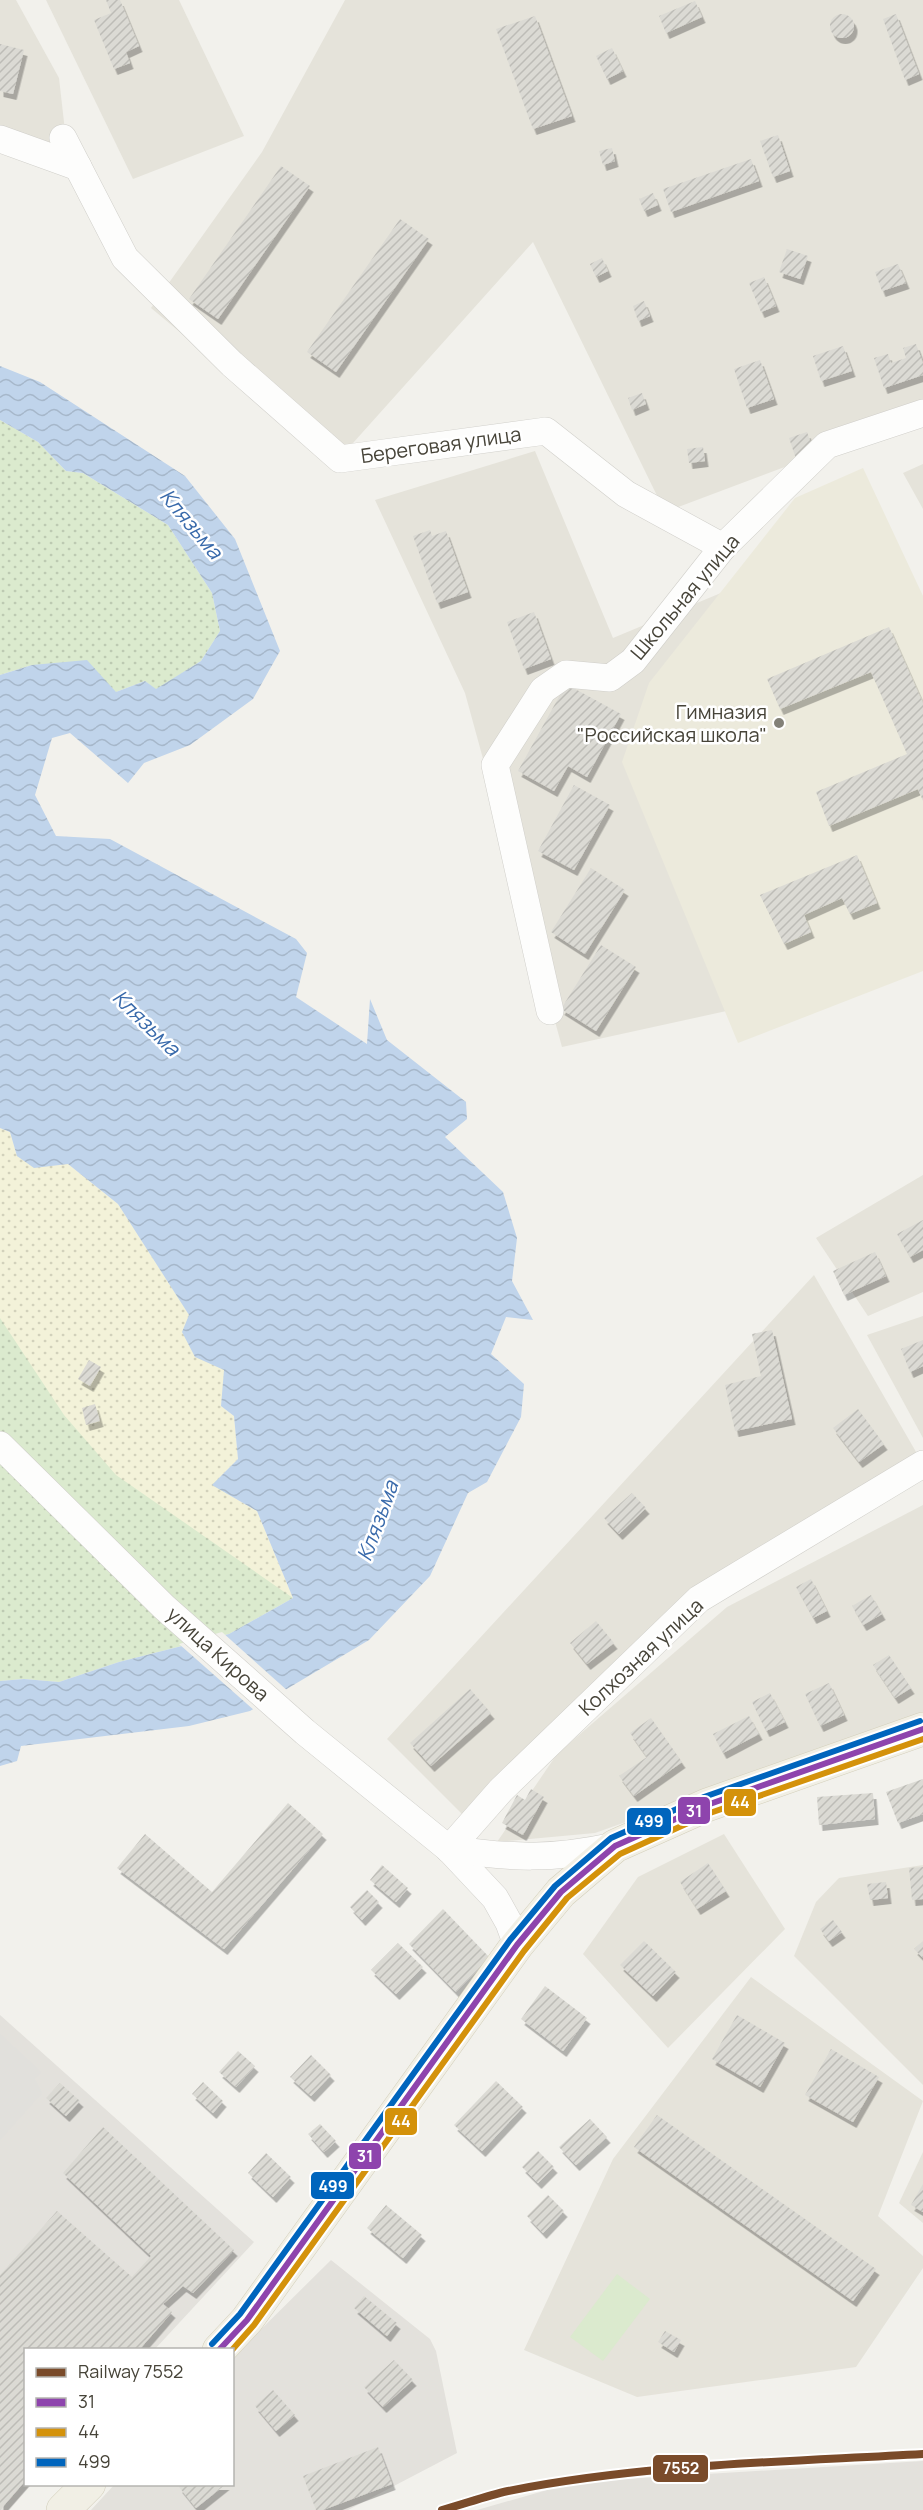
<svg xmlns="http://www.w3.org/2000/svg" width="923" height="2510" font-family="Manrope,sans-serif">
<defs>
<pattern id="grass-dots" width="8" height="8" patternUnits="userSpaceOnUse" patternTransform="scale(1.5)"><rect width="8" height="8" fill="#dbeace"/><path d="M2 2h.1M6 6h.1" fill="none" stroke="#bdcab2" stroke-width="1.8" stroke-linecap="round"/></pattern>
<pattern id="sand-dots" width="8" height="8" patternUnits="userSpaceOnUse" patternTransform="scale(1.5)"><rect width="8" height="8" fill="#f3f2d9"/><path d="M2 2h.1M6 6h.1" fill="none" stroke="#d2d1bb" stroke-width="1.8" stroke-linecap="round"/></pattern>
<pattern id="water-waves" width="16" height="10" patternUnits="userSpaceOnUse" patternTransform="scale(1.5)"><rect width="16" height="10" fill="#c0d4eb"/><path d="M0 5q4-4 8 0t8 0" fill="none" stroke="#a6b7ca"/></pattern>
<pattern id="building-hatch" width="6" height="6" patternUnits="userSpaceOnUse" patternTransform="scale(1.5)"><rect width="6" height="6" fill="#dbdad4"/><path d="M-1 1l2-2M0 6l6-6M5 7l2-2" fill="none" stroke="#bdbcb7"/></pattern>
<filter id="shadow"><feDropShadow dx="3.5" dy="6" stdDeviation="0" flood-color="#0004"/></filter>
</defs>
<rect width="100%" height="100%" fill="#f2f1ec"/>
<g fill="#e5e3da">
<polygon points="0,0 16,0 59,78 70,175 0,145"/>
<polygon points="46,0 179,0 244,136 133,179"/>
<polygon points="345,0 923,0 923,415 665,512 533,242 336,462 151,308 262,152"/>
<polygon points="535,451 613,638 879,527 923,968 562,1047 465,693 375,500"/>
<polygon points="923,464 923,509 903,473"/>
<polygon points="923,1175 923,1292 868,1316 816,1238"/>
<polygon points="814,1275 923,1464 717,1590 476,1828 387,1739"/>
<polygon points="923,1316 923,1438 867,1335"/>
<polygon points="923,1505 923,1716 595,1833 497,1842 557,1754 727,1607"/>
<polygon points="724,1834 785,1929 668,2048 583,1954 638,1877"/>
<polygon points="923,1865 923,2085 794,1956 816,1902 839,1878"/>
<polygon points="751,1977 923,2101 878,2216 923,2256 923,2268 856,2367 637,2397 524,2350 613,2159"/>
<polygon points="923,2152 923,2223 899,2203"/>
</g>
<g fill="#e3e1dc">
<polygon points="0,2015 254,2242 155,2349 26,2350 26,2484 31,2485 8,2510 0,2510"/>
<polygon points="331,2260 430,2339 436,2351 457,2453 348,2510 91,2510 114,2485 232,2484 233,2357"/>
<polygon points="923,2461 923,2510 477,2510 575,2482"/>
</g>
<polygon fill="#eceadc" points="863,468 923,596 923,971 738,1043 622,762 649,683 795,498"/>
<g fill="url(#grass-dots)">
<polygon points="0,420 38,442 66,471 83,473 168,525 212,593 220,631 201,661 156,690 145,681 116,692 32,665 0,675"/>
<polygon points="0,1128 293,1598 229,1634 119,1662 59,1682 24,1679 0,1681"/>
</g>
<polygon fill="url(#sand-dots)" points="0,1128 10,1132 17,1156 34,1167 68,1164 118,1204 225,1370 221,1406 234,1416 238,1459 212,1485 257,1511 293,1598 116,1475 64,1415 0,1318"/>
<polygon fill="#dbeace" points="617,2274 650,2299 603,2361 570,2337"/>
<polygon fill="#e1e0dc" points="0,2034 41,2072 35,2079 42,2093 0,2140"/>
<polygon fill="url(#water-waves)" points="0,366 40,382 185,476 235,539 280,651 253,699 190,745 144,763 128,783 70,733 52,738 35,795 56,836 110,839 296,939 307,953 296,997 367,1044 370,999 387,1040 466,1102 467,1119 445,1137 503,1192 517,1238 512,1281 533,1320 506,1317 491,1354 524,1384 521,1417 487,1482 468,1493 430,1576 369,1640 250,1711 189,1726 21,1746 17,1761 0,1766 0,1681 24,1679 59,1682 119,1662 229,1634 293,1598 257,1511 212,1485 238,1459 234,1416 221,1406 224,1370 195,1357 182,1332 189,1315 118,1204 68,1164 34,1168 17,1156 10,1132 0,1128 0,675 32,665 87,660 116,692 145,681 156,689 201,661 220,631 212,593 168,525 83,473 66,471 38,442 0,420"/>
<polygon fill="#f2f1ec" points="222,1632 289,1692 255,1711 179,1644"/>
<g fill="url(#building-hatch)" filter="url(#shadow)">
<polygon points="106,0 120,0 139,46 126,52 130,63 114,69 94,20 111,13"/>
<polygon points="695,1 702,17 666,33 659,16"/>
<circle cx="842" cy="26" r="12"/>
<polygon points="896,14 919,74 905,80 883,19"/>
<polygon points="535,16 572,116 533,129 496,29"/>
<polygon points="0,44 24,50 13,94 0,91"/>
<polygon points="612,48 623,71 607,79 596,56"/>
<polygon points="778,135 790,171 773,177 760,141"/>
<polygon points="612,148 615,161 603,165 599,151"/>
<polygon points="751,159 759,181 671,212 663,189"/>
<polygon points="281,166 310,186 218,319 189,299"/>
<polygon points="653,193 658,205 644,211 639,199"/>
<polygon points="400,219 429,239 336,372 307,352"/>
<polygon points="787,249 808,256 800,279 779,272"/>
<polygon points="602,258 608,271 596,277 590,264"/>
<polygon points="898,264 906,283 882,291 875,272"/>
<polygon points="764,277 776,306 761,312 749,283"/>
<polygon points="644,301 650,316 638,321 633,306"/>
<polygon points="916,344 923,363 923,375 884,388 874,358 888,354 891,363 906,358 903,348"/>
<polygon points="843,346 852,371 821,381 813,356"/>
<polygon points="760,360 774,399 747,408 734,369"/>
<polygon points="642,393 646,404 632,410 628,398"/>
<polygon points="807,432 814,452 796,459 789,438"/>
<polygon points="703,447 705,461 689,463 687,449"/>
<polygon points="430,530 432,536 446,531 468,592 437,603 413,536"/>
<polygon points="534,612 551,659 524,669 507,622"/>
<polygon points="889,627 923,703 923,801 918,789 829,826 816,792 907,754 871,672 780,709 767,679"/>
<polygon points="566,684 621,714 587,777 568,766 554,791 518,771"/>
<polygon points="574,785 610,805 574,870 538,851"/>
<polygon points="857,855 877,903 850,914 842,898 804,915 811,932 784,944 760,895"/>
<polygon points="591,868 625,890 585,954 551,932"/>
<polygon points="601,945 636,967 596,1031 561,1009"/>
<polygon points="923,1220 923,1250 910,1257 897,1234"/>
<polygon points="875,1252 886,1276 844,1295 833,1271"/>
<polygon points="772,1330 792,1419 735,1431 725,1385 761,1376 752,1334"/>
<polygon points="923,1340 923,1366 910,1372 901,1349"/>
<polygon points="89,1360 101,1367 90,1386 78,1379"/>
<polygon points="95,1404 100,1421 86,1425 82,1408"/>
<polygon points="858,1409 884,1444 859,1462 833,1428"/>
<polygon points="632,1493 646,1508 619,1534 604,1518"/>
<polygon points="811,1579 827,1611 813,1618 796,1587"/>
<polygon points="871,1595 882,1614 863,1625 852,1606"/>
<polygon points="596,1621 614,1643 587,1664 570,1643"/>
<polygon points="889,1655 911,1688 895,1698 873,1665"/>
<polygon points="829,1683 844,1715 820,1726 805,1694"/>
<polygon points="470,1689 491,1713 431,1766 410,1743"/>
<polygon points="770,1693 785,1722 766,1731 752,1702"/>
<polygon points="749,1716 759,1734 723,1753 713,1734"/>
<polygon points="651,1718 682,1762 634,1796 619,1776 647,1757 630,1733"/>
<polygon points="923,1779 923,1814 898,1823 886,1792"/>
<polygon points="531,1789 544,1797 523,1835 502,1823 517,1795 525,1800"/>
<polygon points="873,1793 875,1819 819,1825 817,1797"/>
<polygon points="288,1803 323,1834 224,1949 117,1868 145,1834 212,1892"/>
<polygon points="708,1863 726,1891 697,1909 680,1882"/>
<polygon points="382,1865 408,1888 396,1902 370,1880"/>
<polygon points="923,1867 923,1899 912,1900 909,1868"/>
<polygon points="886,1882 888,1898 870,1900 867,1884"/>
<polygon points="367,1890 379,1902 362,1920 350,1907"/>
<polygon points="443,1909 490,1958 456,1992 409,1944"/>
<polygon points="833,1920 842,1932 829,1941 820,1929"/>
<polygon points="644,1941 676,1972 653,1996 620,1965"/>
<polygon points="923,1941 923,1958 914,1949"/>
<polygon points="398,1943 423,1967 396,1994 371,1970"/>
<polygon points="545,1986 587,2018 563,2051 521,2019"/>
<polygon points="737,2015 785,2043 760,2087 712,2059"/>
<polygon points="831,2049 879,2077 853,2122 805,2095"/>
<polygon points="238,2051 255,2066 236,2087 219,2072"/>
<polygon points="311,2055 331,2075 311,2096 290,2077"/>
<polygon points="496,2081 523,2107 482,2151 454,2125"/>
<polygon points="203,2082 223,2101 213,2113 192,2094"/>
<polygon points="60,2083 80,2101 66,2116 46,2098"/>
<polygon points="657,2115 876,2269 853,2301 634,2147"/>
<polygon points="590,2119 607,2137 576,2165 559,2147"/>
<polygon points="320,2124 336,2141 324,2152 308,2134"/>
<polygon points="103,2127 234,2250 193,2293 183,2286 163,2304 172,2312 139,2350 26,2350 26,2480 0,2510 0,2275 57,2211 132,2277 151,2256 63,2173"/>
<polygon points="538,2151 554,2167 538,2183 522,2167"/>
<polygon points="266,2153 291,2177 273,2197 248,2173"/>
<polygon points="923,2184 923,2212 911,2205"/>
<polygon points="548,2195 564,2211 543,2233 527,2216"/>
<polygon points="386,2205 422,2235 403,2258 367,2228"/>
<polygon points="364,2296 397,2323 387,2336 354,2308"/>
<polygon points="665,2331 681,2340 674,2352 658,2342"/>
<polygon points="394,2360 413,2380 383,2407 364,2387"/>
<polygon points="273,2390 295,2415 276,2431 255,2406"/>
<polygon points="378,2447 392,2484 323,2510 316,2510 303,2476"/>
<polygon points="182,2484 226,2484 196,2508 179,2487"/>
</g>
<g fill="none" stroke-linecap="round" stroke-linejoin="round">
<g stroke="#d0cfca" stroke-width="28">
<g id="minor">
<polyline points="63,138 125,258 232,364 340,459 546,431 626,494 723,547"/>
<polyline points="0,139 78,167"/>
<polyline points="550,1011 495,765 543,690 566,674 610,678 633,661 723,547 827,445 923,413"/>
<polyline points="0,1445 164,1607 305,1732 449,1849 495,1898 509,1923 517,1945"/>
<polyline points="449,1849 501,1790 699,1599 923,1464"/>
<path d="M 449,1849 C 512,1858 551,1860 615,1846"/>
</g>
</g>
<g stroke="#d3cfbb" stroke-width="34">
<g id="major">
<polyline points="219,2350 247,2320 517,1945 561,1892 615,1846 707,1805 923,1729"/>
<polyline points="63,2510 89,2484"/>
</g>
</g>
<use href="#minor" stroke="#fdfdfc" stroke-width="27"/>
<use href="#major" stroke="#f1efe5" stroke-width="33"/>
<g stroke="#fff" stroke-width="10">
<polyline id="bus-1" points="219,2350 247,2320 517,1945 561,1892 615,1846 707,1805 923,1729"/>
</g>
<g stroke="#fff" stroke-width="10">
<polyline id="bus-2" points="232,2350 254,2325 524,1951 567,1898 620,1854 710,1813 923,1739"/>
</g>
<g stroke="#fff" stroke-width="10">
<polyline id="bus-3" points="212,2344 240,2314 510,1940 555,1886 611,1838 704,1797 920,1721"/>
</g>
<use href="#bus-1" stroke="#8e44ad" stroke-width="6"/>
<use href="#bus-2" stroke="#d4920b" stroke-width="6"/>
<use href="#bus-3" stroke="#0065bd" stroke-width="6"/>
<g stroke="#fff" stroke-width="12">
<path id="rail-1" d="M 442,2510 C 464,2504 486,2496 508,2491 C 644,2464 785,2462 923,2454"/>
</g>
<use href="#rail-1" stroke="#7a4b2a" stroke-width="8"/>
</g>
<circle fill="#838178" stroke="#fff" stroke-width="2" cx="779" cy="723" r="6"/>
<g text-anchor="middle" stroke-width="5" stroke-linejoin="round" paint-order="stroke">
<g font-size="20" fill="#474439" stroke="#fff">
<text transform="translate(441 445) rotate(-8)" y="7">Береговая улица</text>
<text transform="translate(685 597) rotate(-50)" y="7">Школьная улица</text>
<text transform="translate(218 1654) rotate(42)" y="7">улица Кирова</text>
<text transform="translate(641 1657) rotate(-43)" y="7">Колхозная улица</text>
</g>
<g font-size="20" fill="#474439" stroke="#fff" text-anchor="end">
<text x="767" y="719">Гимназия<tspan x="767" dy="23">"Российская школа"</tspan></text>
</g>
<g font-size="21" font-style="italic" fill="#396aab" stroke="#fff">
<text transform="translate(191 524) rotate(50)" y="7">Клязьма</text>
<text transform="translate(146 1023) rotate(44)" y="7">Клязьма</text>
<text transform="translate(378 1521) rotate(-70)" y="7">Клязьма</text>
</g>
</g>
<g stroke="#fff" stroke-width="2">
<rect x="723" y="1788" width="34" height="29" rx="6" fill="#d4920b"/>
<rect x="677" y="1796" width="34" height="29" rx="6" fill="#8e44ad"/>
<rect x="626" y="1807" width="46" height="29" rx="6" fill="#0065bd"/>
<rect x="384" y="2107" width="34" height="29" rx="6" fill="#d4920b"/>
<rect x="348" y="2142" width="34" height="28" rx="6" fill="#8e44ad"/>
<rect x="310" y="2171" width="45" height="29" rx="6" fill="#0065bd"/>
<rect x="652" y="2454" width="57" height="29" rx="6" fill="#7a4b2a"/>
</g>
<g font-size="16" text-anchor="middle" font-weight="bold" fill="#fff">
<text x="740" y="1808">44</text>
<text x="694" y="1817">31</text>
<text x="649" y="1827">499</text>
<text x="401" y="2127">44</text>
<text x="365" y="2162">31</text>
<text x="333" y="2192">499</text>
<text x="681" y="2474">7552</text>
</g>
<rect x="24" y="2348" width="210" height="138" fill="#ffffff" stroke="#b5b4b0" stroke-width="1.5"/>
<rect x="36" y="2368" width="30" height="9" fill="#7a4b2a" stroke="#b5b4b0" stroke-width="1.5"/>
<text x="78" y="2378" font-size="18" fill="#474439">Railway 7552</text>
<rect x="36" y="2398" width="30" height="9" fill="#8e44ad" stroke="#b5b4b0" stroke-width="1.5"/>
<text x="78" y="2408" font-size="18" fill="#474439">31</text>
<rect x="36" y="2428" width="30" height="9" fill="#d4920b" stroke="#b5b4b0" stroke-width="1.5"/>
<text x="78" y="2438" font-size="18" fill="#474439">44</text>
<rect x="36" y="2458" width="30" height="9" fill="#0065bd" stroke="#b5b4b0" stroke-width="1.5"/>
<text x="78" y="2468" font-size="18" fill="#474439">499</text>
</svg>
